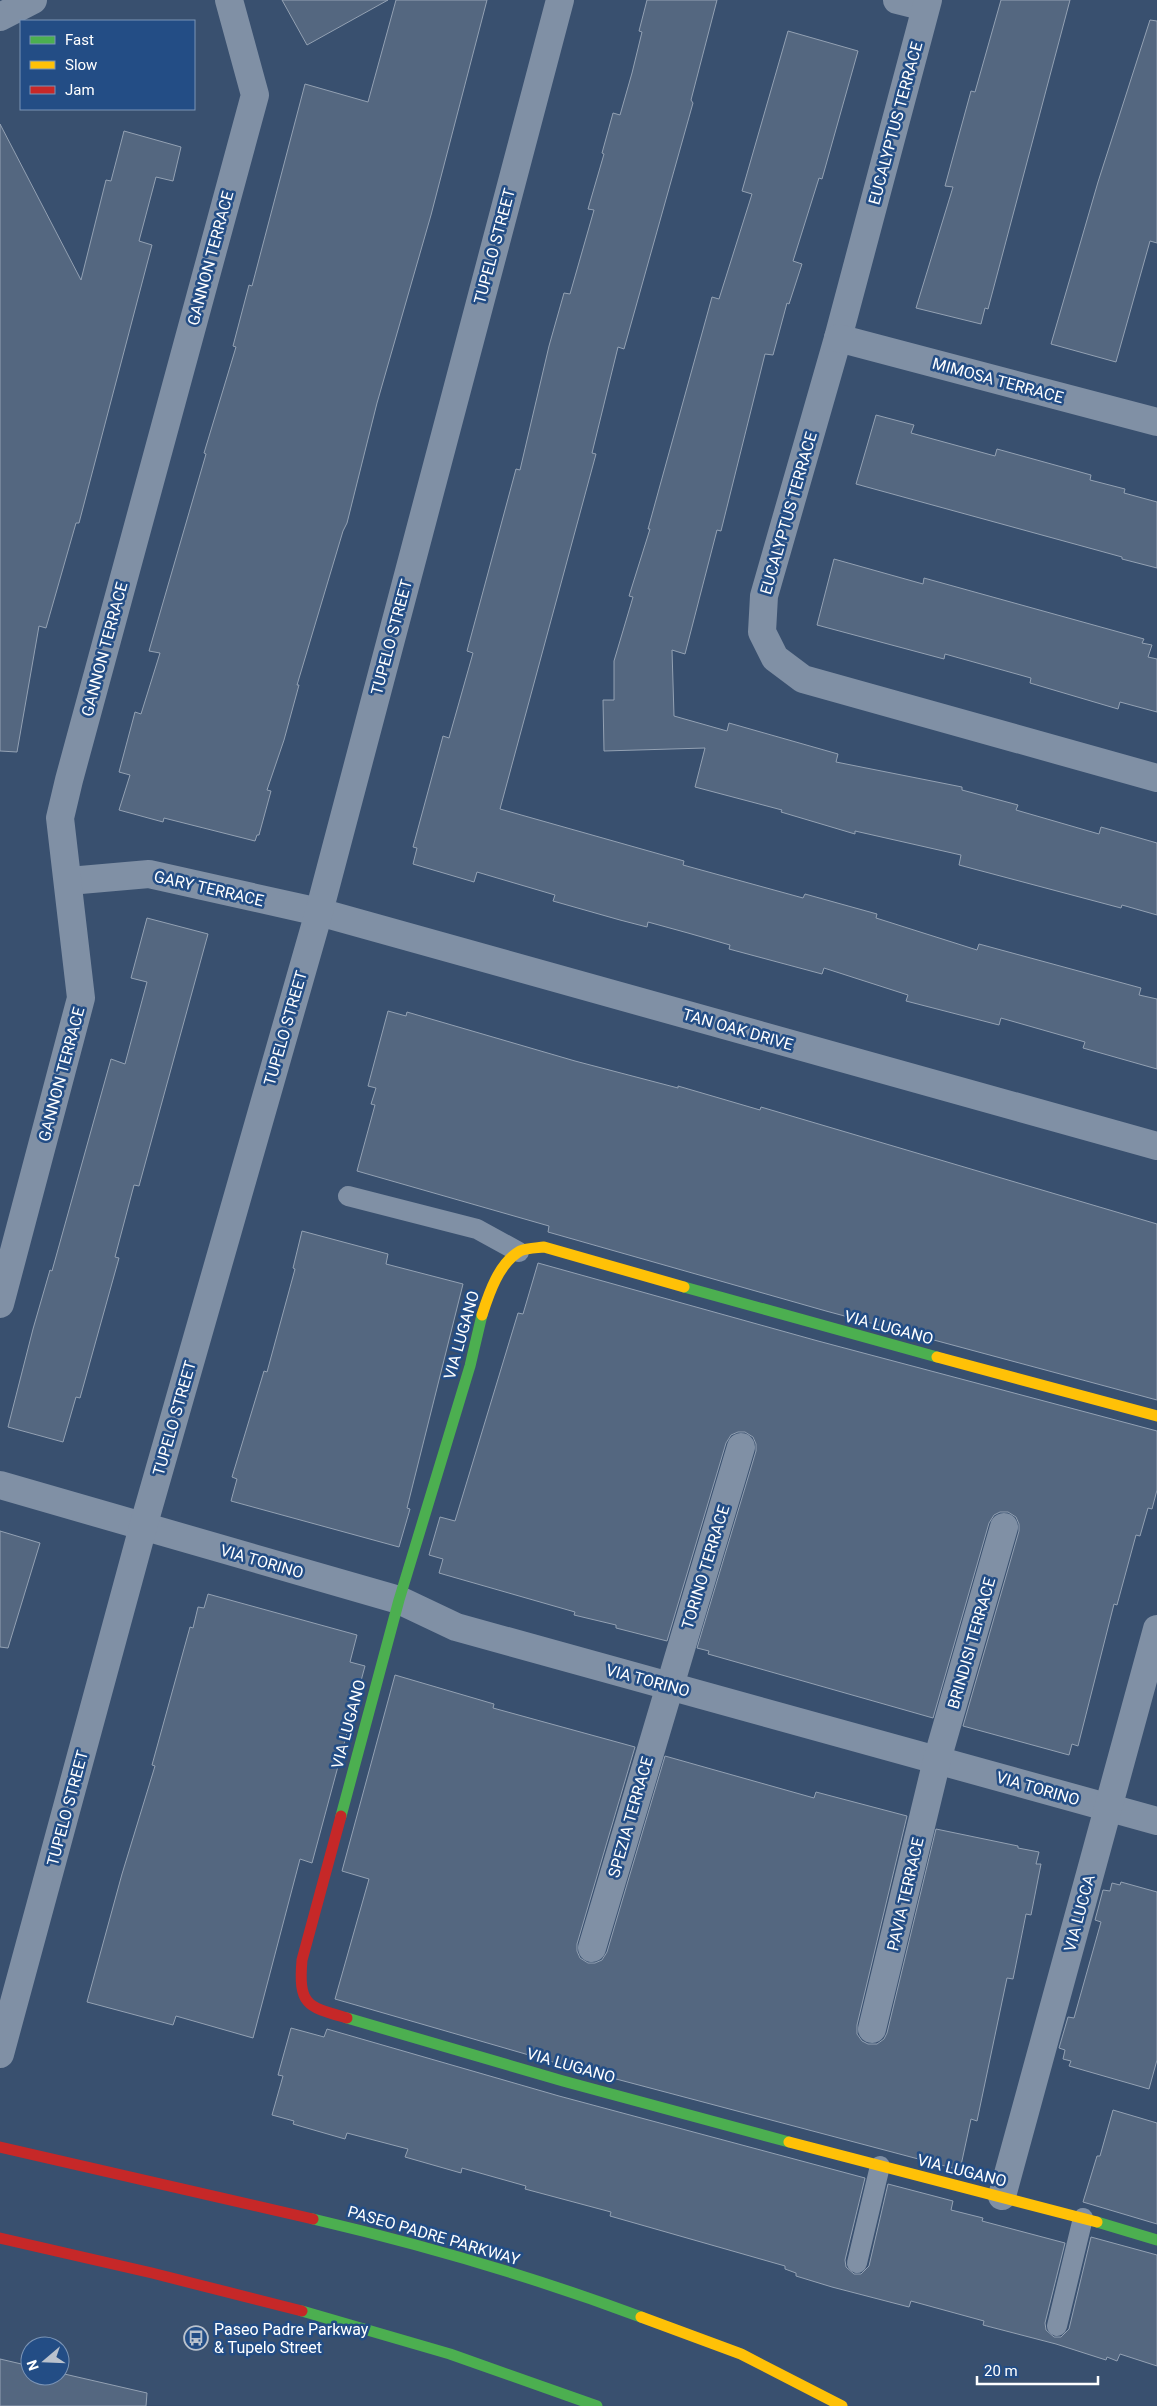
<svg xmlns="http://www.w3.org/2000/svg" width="1157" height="2406" font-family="Roboto,sans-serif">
<rect width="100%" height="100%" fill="#39506f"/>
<g fill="#546780" stroke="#93a1b3">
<polygon points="282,0 388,0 307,45"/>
<polygon points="396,0 487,0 431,215 377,403 347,523 343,531 297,685 299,685 284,740 267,790 271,791 259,835 257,835 255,841 164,818 163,822 119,810 130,775 119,772 135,712 141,714 160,653 149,651 206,454 204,453 236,347 233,346 249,285 252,286 305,84 368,102"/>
<polygon points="647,0 717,0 691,100 693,103 624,349 618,347 592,453 596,454 500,809 684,861 683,865 803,898 805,894 877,914 876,918 977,950 979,944 1141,988 1139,995 1157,999 1157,1069 1083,1048 1085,1042 1001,1018 999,1025 906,1001 908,995 824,968 822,974 729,949 730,945 688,933 648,922 647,927 620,920 553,901 555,895 477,872 474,882 413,864 417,848 413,847 443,736 449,738 473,653 467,651 516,469 520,470 549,346 564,293 570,294 594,210 588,209 604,154 602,153 613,113 620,115 632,73 642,32 639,31"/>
<polygon points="1001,0 1070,0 988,309 985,308 981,324 916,308 953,187 945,186 971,91 975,92"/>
<polygon points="1150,20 1157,21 1157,243 1150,241 1116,362 1051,344 1098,182"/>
<polygon points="788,31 858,51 822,179 819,178 793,261 802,264 789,304 787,303 773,355 765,354 721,531 717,530 685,654 672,650 674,716 727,731 729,723 838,754 836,762 962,787 962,790 1018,805 1016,810 1099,834 1101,827 1157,843 1157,915 1122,905 1121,908 959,865 961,855 855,831 855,834 781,812 782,810 695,787 705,748 604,751 603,700 614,700 614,661 633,597 629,596 650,529 648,529 712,297 719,299 752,194 742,191"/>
<polygon points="0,124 81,280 106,180 111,181 124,131 181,147 173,181 156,177 139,241 152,245 79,523 76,523 46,628 39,626 17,752 0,751"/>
<polygon points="876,415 914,425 911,433 995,456 997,449 1091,475 1090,480 1125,489 1124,493 1157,502 1157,568 1122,559 1122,557 856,484"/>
<polygon points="834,559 923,584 924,578 1144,639 1142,643 1152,645 1148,657 1157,659 1157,712 1120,702 1118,709 1030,683 1031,678 945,654 944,659 817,625"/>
<polygon points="147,918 208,934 139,1186 134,1185 115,1257 119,1258 80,1398 76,1397 63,1442 8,1427 33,1329 50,1270 52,1271 111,1059 125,1064 147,982 131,978"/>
<polygon points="388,1011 406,1016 407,1012 575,1061 678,1088 678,1086 760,1110 761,1107 1157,1224 1157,1400 826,1311 548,1232 549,1226 357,1171 375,1105 371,1104 376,1088 368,1086"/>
<polygon points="302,1231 388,1254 386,1264 463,1284 407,1508 410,1509 399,1547 231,1501 237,1479 232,1477 264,1371 267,1372 295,1269 293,1268"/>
<polygon points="538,1263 818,1341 1157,1431 1157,1490 1152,1509 1148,1508 1140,1536 1136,1535 1117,1605 1114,1604 1078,1746 1072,1744 1069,1755 963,1726 1019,1531 1019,1524 1016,1517 1008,1512 1000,1512 994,1515 989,1523 933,1718 708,1654 709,1651 697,1648 756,1451 756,1444 753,1437 745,1432 738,1432 731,1435 726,1443 667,1641 616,1628 616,1625 574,1615 575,1612 439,1573 443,1559 429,1555 440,1517 455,1521 518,1313 523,1314"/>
<polygon points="0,1531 40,1543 8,1648 0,1647"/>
<polygon points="208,1594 357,1635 350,1662 365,1666 312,1863 300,1859 253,2038 176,2016 173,2025 87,2002 122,1874 155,1766 152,1765 190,1627 193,1628 198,1607 204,1608"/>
<polygon points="395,1675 494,1704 493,1708 635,1747 577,1944 577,1951 580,1958 588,1963 595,1963 602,1960 607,1952 665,1756 814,1798 816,1792 907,1816 857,2025 857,2034 862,2041 868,2044 877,2044 884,2039 887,2033 936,1829 1018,1846 1018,1848 1039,1852 1036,1864 1041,1864 1031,1915 1026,1914 1013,1979 1007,1978 977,2121 971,2119 960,2170 567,2066 335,1999 369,1879 342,1871"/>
<polygon points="1121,1882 1157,1892 1157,2060 1149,2089 1069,2066 1071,2061 1063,2059 1065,2050 1059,2048 1068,2017 1074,2018 1101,1922 1095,1920 1103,1890 1110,1891 1112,1883 1120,1885"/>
<polygon points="291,2028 324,2037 327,2029 559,2096 865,2178 845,2260 846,2267 854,2274 861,2274 869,2266 888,2184 953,2201 951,2210 983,2218 982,2221 1065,2243 1045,2323 1046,2330 1054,2337 1061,2337 1069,2329 1091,2237 1157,2255 1157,2366 1120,2354 1117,2361 1107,2357 1106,2360 1056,2344 983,2325 984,2321 911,2301 909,2307 832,2287 796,2276 796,2273 785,2269 785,2266 610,2216 611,2212 525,2189 526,2186 462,2168 461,2173 405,2157 408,2149 347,2133 345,2139 293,2124 294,2121 272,2115 283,2076 278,2075"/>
<polygon points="1113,2110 1157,2123 1157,2224 1083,2202 1097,2156 1100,2156"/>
<polygon points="0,2359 30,2366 30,2376 60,2376 60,2373 147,2393 146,2406 0,2406"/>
</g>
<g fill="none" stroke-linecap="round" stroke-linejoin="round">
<g stroke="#8090a5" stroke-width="20">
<polyline points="348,1196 477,1229 519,1252"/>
<polyline points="857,2263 880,2166"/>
<polyline points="1057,2326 1083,2218"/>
</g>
<g stroke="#8090a5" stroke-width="28">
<polyline points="897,0 925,7"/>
<polyline points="928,0 838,338 764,596 762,632 775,658 803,679 1157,778"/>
<polyline points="0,17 33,0"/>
<polyline points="838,338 1157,422"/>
<polyline points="69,881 149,874 319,912 1157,1146"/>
<polyline points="0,1304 81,998 60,818 69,780 255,95 229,0"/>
<polyline points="0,1485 399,1600 456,1627 1157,1821"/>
<polyline points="592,1948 741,1447"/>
<polyline points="872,2029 937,1760 1004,1527"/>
<polyline points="0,2054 143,1527 319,912 560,0"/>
<polyline points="1002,2196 1157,1629"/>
</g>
<g stroke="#4caf50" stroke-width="11">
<polyline points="684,1287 937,1357"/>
<polyline points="341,1816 399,1600 470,1366 482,1315"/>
<polyline points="347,2018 563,2081 789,2142"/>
<path d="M 313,2219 C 424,2245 534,2277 641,2317"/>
<polyline points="1097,2222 1157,2240"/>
<polyline points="302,2311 450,2354 597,2406"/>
</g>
<g stroke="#ffc107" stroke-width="11">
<path d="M 482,1315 C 489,1293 499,1263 520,1251 C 527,1248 536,1248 544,1247 L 684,1287"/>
<polyline points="937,1357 1157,1416"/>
<polyline points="789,2142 1097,2222"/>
<polyline points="641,2317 741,2354 842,2406"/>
</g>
<g stroke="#c62828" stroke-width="11">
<path d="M 341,1816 L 302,1960 C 298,2006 308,2007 347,2018"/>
<polyline points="0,2147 313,2219"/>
<polyline points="0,2238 152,2273 302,2311"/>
</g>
</g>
<defs>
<g id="bus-ring" transform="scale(1.25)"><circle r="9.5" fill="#234d85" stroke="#bac2cd" stroke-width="1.5"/><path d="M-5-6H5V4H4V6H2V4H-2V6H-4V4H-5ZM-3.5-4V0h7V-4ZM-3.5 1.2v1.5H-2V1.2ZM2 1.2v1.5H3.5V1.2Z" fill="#bac2cd"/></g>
</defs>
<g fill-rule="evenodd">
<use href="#bus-ring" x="196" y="2338"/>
</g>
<g text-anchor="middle" stroke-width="5" stroke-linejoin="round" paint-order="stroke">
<g font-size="16" fill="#fff" stroke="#234d85">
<text transform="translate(895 123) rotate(-75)" y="6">EUCALYPTUS TERRACE</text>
<text transform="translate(494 246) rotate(-75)" y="6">TUPELO STREET</text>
<text transform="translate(210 258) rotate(-75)" y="6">GANNON TERRACE</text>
<text transform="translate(998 380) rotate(15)" y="6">MIMOSA TERRACE</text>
<text transform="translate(788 513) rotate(-74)" y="6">EUCALYPTUS TERRACE</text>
<text transform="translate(391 637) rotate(-75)" y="6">TUPELO STREET</text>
<text transform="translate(104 649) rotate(-75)" y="6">GANNON TERRACE</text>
<text transform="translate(209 888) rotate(13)" y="6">GARY TERRACE</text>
<text transform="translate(285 1028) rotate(-74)" y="6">TUPELO STREET</text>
<text transform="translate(738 1029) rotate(16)" y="6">TAN OAK DRIVE</text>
<text transform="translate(61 1074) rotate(-75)" y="6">GANNON TERRACE</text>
<text transform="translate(889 1327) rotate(15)" y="6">VIA LUGANO</text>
<text transform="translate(461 1335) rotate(-74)" y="6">VIA LUGANO</text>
<text transform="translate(174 1418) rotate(-74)" y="6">TUPELO STREET</text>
<text transform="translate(262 1561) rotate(16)" y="6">VIA TORINO</text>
<text transform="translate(705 1567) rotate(-73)" y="6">TORINO TERRACE</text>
<text transform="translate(971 1643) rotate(-74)" y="6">BRINDISI TERRACE</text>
<text transform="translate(648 1680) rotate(15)" y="6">VIA TORINO</text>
<text transform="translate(348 1724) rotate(-75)" y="6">VIA LUGANO</text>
<text transform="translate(1038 1788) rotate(16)" y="6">VIA TORINO</text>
<text transform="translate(67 1808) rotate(-75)" y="6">TUPELO STREET</text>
<text transform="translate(630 1817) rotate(-74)" y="6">SPEZIA TERRACE</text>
<text transform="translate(905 1894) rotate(-77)" y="6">PAVIA TERRACE</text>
<text transform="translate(1079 1913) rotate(-75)" y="6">VIA LUCCA</text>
<text transform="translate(571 2065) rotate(16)" y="6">VIA LUGANO</text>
<text transform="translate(962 2170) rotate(14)" y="6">VIA LUGANO</text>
<text transform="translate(434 2235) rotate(16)" y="6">PASEO PADRE PARKWAY</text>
</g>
<g font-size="16" fill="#fff" stroke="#234d85" text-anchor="start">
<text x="214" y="2335">Paseo Padre Parkway<tspan x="214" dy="18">&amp; Tupelo Street</tspan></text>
</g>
</g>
<rect x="20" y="20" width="175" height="90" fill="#234d85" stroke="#7b94b6"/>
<rect x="30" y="36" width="25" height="8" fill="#4caf50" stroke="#7b94b6"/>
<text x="65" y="45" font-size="15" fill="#ffffff">Fast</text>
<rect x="30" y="61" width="25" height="8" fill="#ffc107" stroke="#7b94b6"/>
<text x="65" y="70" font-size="15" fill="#ffffff">Slow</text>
<rect x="30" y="86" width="25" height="8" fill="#c62828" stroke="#7b94b6"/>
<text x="65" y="95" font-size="15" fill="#ffffff">Jam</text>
<g transform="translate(45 2361) rotate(251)"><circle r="24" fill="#234d85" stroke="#7b94b6"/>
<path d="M0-4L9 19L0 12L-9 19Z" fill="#bac2cd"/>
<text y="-8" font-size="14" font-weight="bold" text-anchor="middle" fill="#ffffff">N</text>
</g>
<path d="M977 2376v8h121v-8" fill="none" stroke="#ffffff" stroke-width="2.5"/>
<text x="984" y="2376" font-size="15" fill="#ffffff" stroke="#234d85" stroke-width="4" paint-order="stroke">20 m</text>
</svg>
